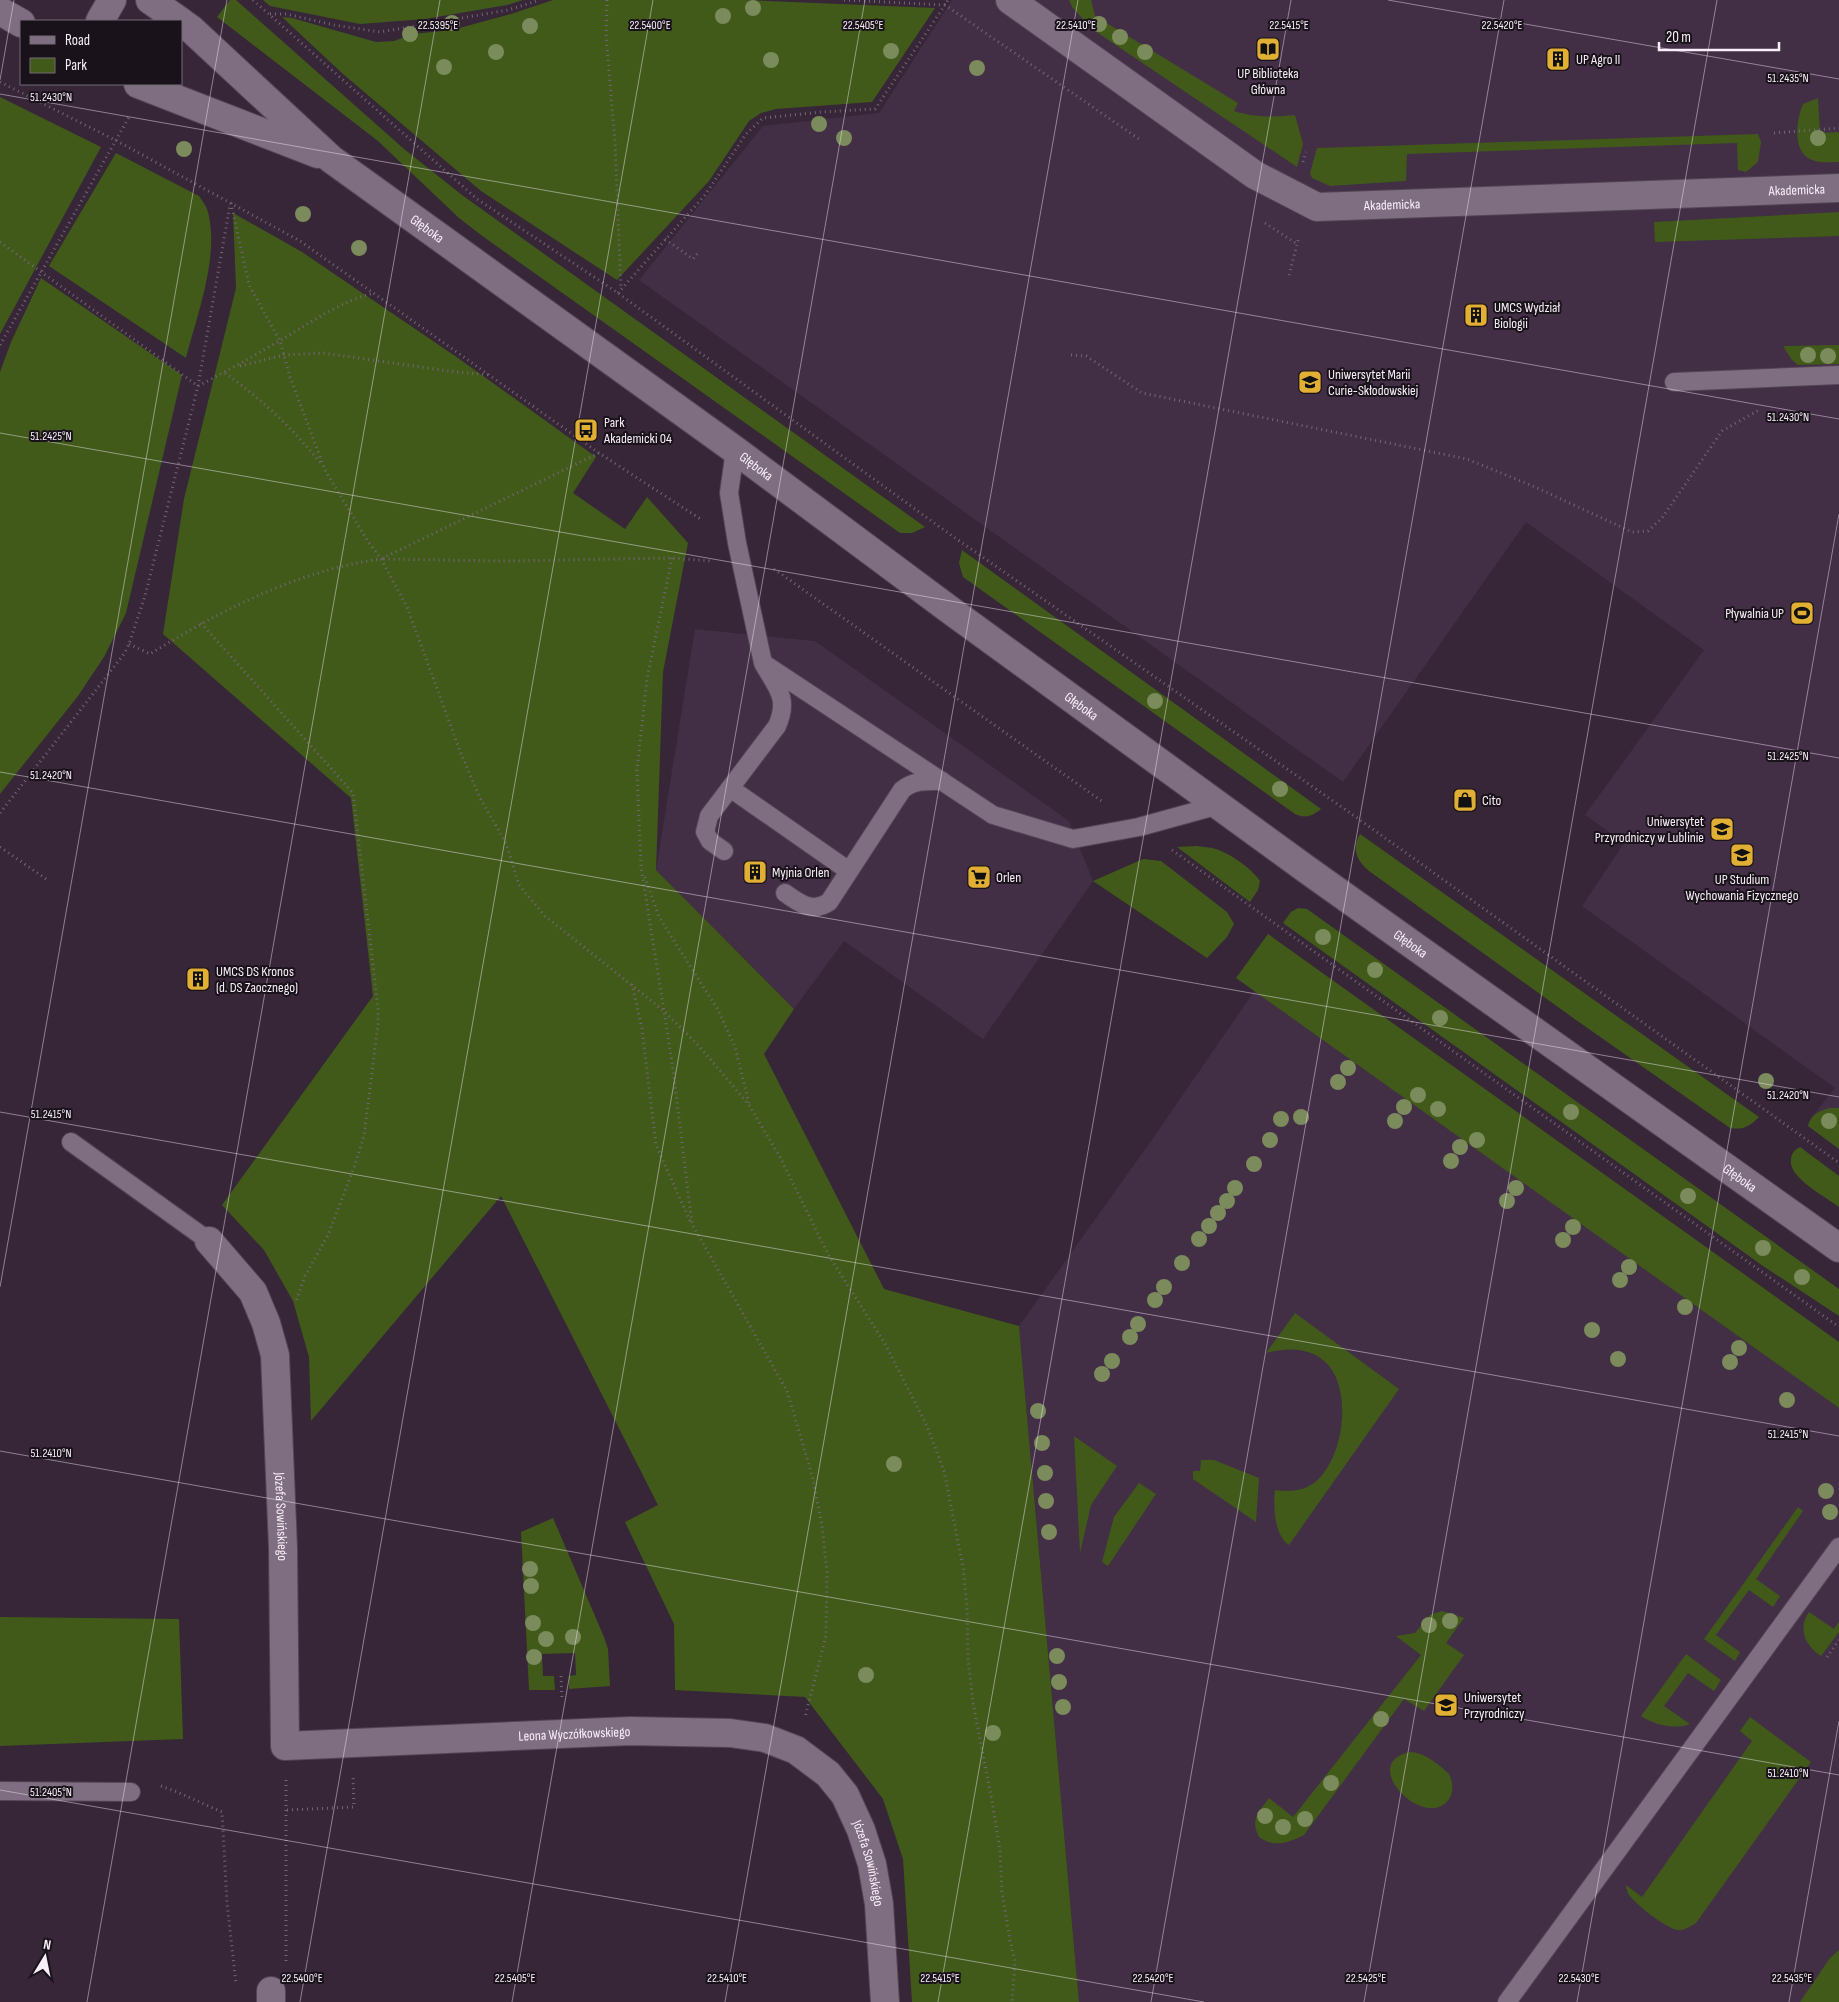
<svg xmlns="http://www.w3.org/2000/svg" width="1839" height="2002" font-family="'Sofia Sans Condensed',sans-serif">
<rect width="100%" height="100%" fill="#362638"/>
<g fill="#422e45">
<polygon points="952,0 1839,0 1839,1149 1808,1126 1811,1118 1835,1088 1582,906 1624,843 1585,815 1704,650 1526,522 1343,782 639,280 763,126 879,113"/>
<polygon points="695,629 815,641 1069,821 1093,881 983,1039 844,941 794,1009 656,870"/>
<polygon points="1255,990 1839,1408 1839,2002 1079,2002 1019,1326 1151,1141"/>
</g>
<g fill="#415a1a">
<polygon points="230,0 236,0 404,149 462,195 925,527 912,533 900,533 481,235 459,218 378,141 217,17"/>
<polygon points="263,0 523,0 507,5 425,19 360,24 270,6"/>
<polygon points="553,0 745,0 935,8 872,102 776,109 761,113 749,121 709,181 617,280 481,191 343,74 282,17 292,18 376,42 394,41 413,34 452,30 511,14"/>
<path d="M 1069,0 L 1091,0 L 1095,16 L 1238,103 L 1234,111 C 1256,118 1274,117 1295,115 L 1303,144 L 1297,167 L 1092,29 L 1072,7 Z"/>
<polygon points="0,97 101,147 0,334"/>
<path d="M 1818,98 L 1820,133 L 1839,132 L 1839,162 C 1831,162 1822,163 1815,161 C 1791,155 1796,120 1803,104 Z"/>
<polygon points="1758,134 1761,142 1758,162 1746,172 1738,170 1737,143 1407,154 1406,181 1330,186 1312,178 1310,173 1317,148"/>
<path d="M 116,153 L 199,196 C 202,200 205,205 207,209 C 221,252 197,315 186,358 L 49,266 Z"/>
<polygon points="1839,212 1839,236 1655,242 1654,222"/>
<polygon points="233,213 302,252 458,358 596,457 573,493 625,529 647,497 688,543 663,672 656,870 794,1009 764,1054 884,1289 1019,1326 1079,2002 912,2002 903,1859 883,1799 805,1697 675,1690 674,1624 625,1522 658,1505 501,1196 311,1421 309,1357 293,1301 264,1250 222,1205 373,996 351,798 163,634 184,499 236,288"/>
<polygon points="41,278 182,375 126,613 104,657 78,696 0,794 0,372 11,342"/>
<polygon points="1839,345 1839,364 1798,365 1792,360 1783,346"/>
<path d="M 962,550 L 1321,809 C 1312,816 1306,819 1295,814 L 963,577 L 959,563 Z"/>
<path d="M 1360,834 L 1759,1117 C 1749,1127 1743,1130 1730,1128 L 1576,1020 L 1369,871 C 1357,861 1351,849 1360,834 Z"/>
<path d="M 1196,846 C 1202,847 1210,847 1216,849 C 1231,854 1251,868 1260,881 L 1258,890 L 1250,902 L 1177,847 Z"/>
<polygon points="1143,859 1161,861 1227,912 1234,924 1227,937 1207,958 1093,881"/>
<polygon points="1298,908 1307,909 1839,1289 1839,1316 1763,1266 1283,923 1291,912"/>
<polygon points="1268,934 1839,1342 1839,1408 1236,978"/>
<path d="M 1829,1108 L 1839,1108 L 1839,1149 L 1808,1126 C 1810,1115 1820,1111 1829,1108 Z"/>
<path d="M 1800,1147 L 1839,1176 L 1839,1207 C 1826,1197 1787,1177 1791,1159 C 1792,1153 1794,1150 1800,1147 Z"/>
<path d="M 1295,1313 L 1399,1389 L 1289,1545 C 1274,1535 1273,1506 1275,1490 C 1289,1492 1304,1491 1315,1482 C 1344,1459 1354,1386 1324,1361 C 1308,1347 1285,1348 1266,1353 Z"/>
<polygon points="1074,1436 1117,1466 1091,1505 1080,1553"/>
<polygon points="1201,1460 1214,1460 1259,1478 1256,1522 1193,1479 1193,1471 1200,1471"/>
<polygon points="1139,1483 1156,1494 1108,1566 1102,1562 1114,1517"/>
<polygon points="1798,1507 1803,1511 1756,1579 1780,1596 1773,1607 1749,1590 1716,1635 1740,1652 1735,1661 1704,1639"/>
<polygon points="553,1518 604,1637 608,1649 610,1686 569,1689 569,1676 576,1675 575,1653 542,1654 543,1676 554,1676 555,1690 529,1690 521,1532"/>
<path d="M 1442,1611 L 1464,1618 L 1446,1643 L 1464,1655 L 1424,1711 L 1404,1699 L 1304,1835 C 1288,1843 1274,1848 1259,1837 C 1250,1819 1258,1813 1269,1798 L 1293,1817 L 1421,1655 L 1396,1636 L 1415,1633 L 1430,1615 Z"/>
<path d="M 1809,1612 L 1834,1629 L 1839,1622 L 1839,1632 L 1821,1656 C 1806,1646 1797,1629 1809,1612 Z"/>
<polygon points="0,1617 179,1619 183,1739 0,1746"/>
<path d="M 1686,1654 L 1721,1680 L 1714,1691 L 1688,1673 L 1664,1706 L 1690,1724 C 1676,1730 1654,1725 1641,1716 Z"/>
<path d="M 1750,1717 L 1811,1762 L 1696,1923 C 1691,1926 1684,1931 1678,1930 C 1667,1929 1633,1903 1628,1893 C 1627,1890 1626,1888 1626,1885 L 1642,1897 L 1752,1741 L 1740,1731 Z"/>
<path d="M 1410,1752 C 1423,1752 1439,1764 1449,1774 C 1453,1782 1454,1792 1449,1799 C 1426,1833 1356,1763 1410,1752 Z"/>
<polygon points="1839,1950 1839,2002 1800,2002 1830,1958"/>
</g>
<g fill="none" stroke-linecap="round" stroke-linejoin="round">
<g stroke="#524554" stroke-width="20">
<g id="lane">
<polyline points="1674,382 1839,375"/>
<polyline points="735,450 729,493 737,543 763,663 993,815 1073,839 1139,827 1219,805"/>
<polyline points="730,788 849,871"/>
<path d="M 724,851 L 710,841 L 705,832 L 709,816 L 777,726 C 789,699 778,689 764,665"/>
<path d="M 785,893 C 800,904 813,913 829,902 L 902,790 C 914,780 926,781 942,781"/>
<polyline points="71,1142 209,1241"/>
<polyline points="0,1791 131,1792"/>
<polyline points="1507,2002 1839,1547"/>
</g>
</g>
<g stroke="#524554" stroke-width="30">
<g id="street">
<path id="s1" d="M 1010,0 L 1255,175 L 1317,207 L 1839,188"/>
<path id="s2" d="M 209,1241 L 253,1292 L 266,1323 L 275,1355 L 283,1548 L 285,1746 L 630,1731 L 730,1733 L 765,1738 L 796,1750 L 828,1774 L 845,1795 L 861,1830 L 872,1864 L 879,1904 L 885,2002"/>
<polyline points="271,1991 271,2002"/>
</g>
</g>
<g stroke="#524554" stroke-width="30">
<g id="secondary">
<polyline points="150,0 180,21"/>
<polyline points="0,11 21,23"/>
<polyline points="100,21 112,0"/>
<path id="s3" d="M 181,22 L 191,29 L 331,159 L 735,450 L 950,610 L 1306,869 L 1839,1248"/>
<polyline points="138,84 318,154"/>
</g>
</g>
<g stroke="#746676" stroke-width="3" stroke-dasharray="1 4" stroke-linecap="butt">
<polyline points="253,0 477,199 618,293 948,533 1346,810 1839,1163"/>
<polyline points="607,0 606,34 615,143 621,289"/>
<polyline points="844,0 945,5 948,0"/>
<polyline points="270,14 286,14 334,25 380,32 508,10 540,0"/>
<polyline points="0,82 117,141 300,241 599,453 702,520"/>
<polyline points="1774,133 1839,128"/>
<polyline points="1303,162 1306,152"/>
<polyline points="231,203 249,285 280,341 290,377 325,470 367,540 381,559 407,607 460,751 480,798 506,843 519,885 545,916 664,1011 673,1069 692,1224 787,1391 813,1479 822,1526 827,1572 826,1636 805,1717"/>
<polyline points="1265,223 1297,244"/>
<polyline points="665,239 693,259 699,252"/>
<path d="M 0,242 L 198,386 C 225,372 252,357 279,341 C 310,323 339,302 374,293"/>
<polyline points="1289,275 1299,237"/>
<polyline points="618,293 705,195 746,134 763,118 821,112 875,109 945,5 1139,139"/>
<polyline points="0,345 129,117"/>
<polyline points="1071,355 1086,356 1142,393 1467,459 1535,487 1632,532 1648,531 1662,518 1722,431 1759,410"/>
<polyline points="240,366 284,355 323,353 456,372 491,375"/>
<path d="M 225,373 C 261,399 294,429 322,465"/>
<polyline points="599,453 381,559 507,561 672,558 711,561"/>
<polyline points="672,558 647,679 637,770 641,867 664,1011 699,1046 749,1105 780,1157 829,1256 884,1342 927,1426 944,1471 963,1567 967,1607 968,1658 973,1703 992,1801 1000,1850 1002,1891 1010,1941 1015,1961 1012,2002"/>
<polyline points="774,569 1103,802"/>
<polyline points="201,623 353,793 378,1009 378,1024 364,1136 355,1165 328,1235 305,1276 296,1301"/>
<path d="M 129,644 L 150,654 C 222,610 296,571 381,559"/>
<polyline points="0,813 124,654 129,644 145,596 198,386 230,205"/>
<polyline points="0,847 49,881"/>
<polyline points="1172,850 1839,1327"/>
<polyline points="645,877 659,917 718,1010 735,1047 749,1103"/>
<polyline points="632,984 642,1029 656,1145 690,1221"/>
<polyline points="1827,1657 1839,1640"/>
<polyline points="561,1676 562,1700"/>
<polyline points="161,1786 177,1792 222,1812 227,1903 236,1984"/>
<polyline points="287,1810 354,1807 353,1777"/>
<polyline points="286,1961 286,1780"/>
</g>
<use href="#lane" stroke="#7f6d81" stroke-width="18"/>
<use href="#street" stroke="#7f6d81" stroke-width="28"/>
<use href="#secondary" stroke="#7f6d81" stroke-width="28"/>
</g>
<g fill="#7b8b5c">
<circle cx="753" cy="8" r="8"/>
<circle cx="723" cy="16" r="8"/>
<circle cx="452" cy="23" r="8"/>
<circle cx="1099" cy="24" r="8"/>
<circle cx="530" cy="26" r="8"/>
<circle cx="410" cy="34" r="8"/>
<circle cx="1120" cy="37" r="8"/>
<circle cx="891" cy="51" r="8"/>
<circle cx="496" cy="52" r="8"/>
<circle cx="1145" cy="52" r="8"/>
<circle cx="771" cy="60" r="8"/>
<circle cx="444" cy="67" r="8"/>
<circle cx="977" cy="68" r="8"/>
<circle cx="819" cy="124" r="8"/>
<circle cx="844" cy="138" r="8"/>
<circle cx="1818" cy="138" r="8"/>
<circle cx="184" cy="149" r="8"/>
<circle cx="303" cy="214" r="8"/>
<circle cx="359" cy="248" r="8"/>
<circle cx="1808" cy="355" r="8"/>
<circle cx="1828" cy="356" r="8"/>
<circle cx="1155" cy="701" r="8"/>
<circle cx="1280" cy="789" r="8"/>
<circle cx="1323" cy="937" r="8"/>
<circle cx="1375" cy="970" r="8"/>
<circle cx="1440" cy="1018" r="8"/>
<circle cx="1348" cy="1068" r="8"/>
<circle cx="1766" cy="1081" r="8"/>
<circle cx="1338" cy="1082" r="8"/>
<circle cx="1418" cy="1095" r="8"/>
<circle cx="1404" cy="1107" r="8"/>
<circle cx="1438" cy="1109" r="8"/>
<circle cx="1571" cy="1112" r="8"/>
<circle cx="1301" cy="1117" r="8"/>
<circle cx="1281" cy="1119" r="8"/>
<circle cx="1395" cy="1121" r="8"/>
<circle cx="1829" cy="1121" r="8"/>
<circle cx="1270" cy="1140" r="8"/>
<circle cx="1477" cy="1140" r="8"/>
<circle cx="1460" cy="1147" r="8"/>
<circle cx="1451" cy="1161" r="8"/>
<circle cx="1254" cy="1164" r="8"/>
<circle cx="1235" cy="1188" r="8"/>
<circle cx="1516" cy="1188" r="8"/>
<circle cx="1688" cy="1196" r="8"/>
<circle cx="1227" cy="1201" r="8"/>
<circle cx="1507" cy="1201" r="8"/>
<circle cx="1218" cy="1213" r="8"/>
<circle cx="1209" cy="1226" r="8"/>
<circle cx="1573" cy="1227" r="8"/>
<circle cx="1199" cy="1239" r="8"/>
<circle cx="1563" cy="1240" r="8"/>
<circle cx="1763" cy="1248" r="8"/>
<circle cx="1182" cy="1263" r="8"/>
<circle cx="1629" cy="1267" r="8"/>
<circle cx="1802" cy="1277" r="8"/>
<circle cx="1620" cy="1280" r="8"/>
<circle cx="1164" cy="1287" r="8"/>
<circle cx="1155" cy="1300" r="8"/>
<circle cx="1685" cy="1307" r="8"/>
<circle cx="1138" cy="1324" r="8"/>
<circle cx="1592" cy="1330" r="8"/>
<circle cx="1130" cy="1337" r="8"/>
<circle cx="1739" cy="1348" r="8"/>
<circle cx="1618" cy="1359" r="8"/>
<circle cx="1112" cy="1361" r="8"/>
<circle cx="1730" cy="1362" r="8"/>
<circle cx="1102" cy="1374" r="8"/>
<circle cx="1787" cy="1400" r="8"/>
<circle cx="1038" cy="1411" r="8"/>
<circle cx="1042" cy="1443" r="8"/>
<circle cx="894" cy="1464" r="8"/>
<circle cx="1045" cy="1473" r="8"/>
<circle cx="1826" cy="1491" r="8"/>
<circle cx="1046" cy="1501" r="8"/>
<circle cx="1830" cy="1512" r="8"/>
<circle cx="1049" cy="1532" r="8"/>
<circle cx="530" cy="1569" r="8"/>
<circle cx="531" cy="1586" r="8"/>
<circle cx="1450" cy="1621" r="8"/>
<circle cx="533" cy="1623" r="8"/>
<circle cx="1429" cy="1625" r="8"/>
<circle cx="573" cy="1637" r="8"/>
<circle cx="546" cy="1639" r="8"/>
<circle cx="1057" cy="1656" r="8"/>
<circle cx="534" cy="1657" r="8"/>
<circle cx="866" cy="1675" r="8"/>
<circle cx="1059" cy="1682" r="8"/>
<circle cx="1063" cy="1707" r="8"/>
<circle cx="1381" cy="1719" r="8"/>
<circle cx="993" cy="1733" r="8"/>
<circle cx="1331" cy="1783" r="8"/>
<circle cx="1265" cy="1816" r="8"/>
<circle cx="1305" cy="1819" r="8"/>
<circle cx="1283" cy="1827" r="8"/>
</g>
<path fill="none" stroke="#f9effa" stroke-width="1" stroke-opacity="0.45" d="M 1388,0 L 1839,79M 0,80 L 14,0M 0,94 L 1839,419M 0,433 L 1839,758M 0,772 L 1839,1097M 0,1112 L 1839,1436M 0,1287 L 227,0M 0,1451 L 1839,1775M 0,1790 L 1204,2002M 87,2002 L 440,0M 300,2002 L 653,0M 512,2002 L 865,0M 725,2002 L 1078,0M 938,2002 L 1291,0M 1151,2002 L 1504,0M 1364,2002 L 1717,0M 1577,2002 L 1839,514M 1789,2002 L 1839,1721"/>
<defs>
<g id="library-square" transform="scale(1.25)"><rect x="-9" y="-9" width="18" height="18" rx="4" fill="#e1af34" stroke="#19121a"/><path d="M-6-4Q-3-5.5-.7-3.5V5Q-3 3-6 4ZM6-4Q3-5.5 .7-3.5V5Q3 3 6 4Z" fill="#111"/></g>
<g id="building-square" transform="scale(1.25)"><rect x="-9" y="-9" width="18" height="18" rx="4" fill="#e1af34" stroke="#19121a"/><path d="M-4-6H4V6H1V3H-1V6H-4ZM-2.5-4.3h1.7v1.8h-1.7ZM.8-4.3h1.7v1.8H.8ZM-2.5-1h1.7V.8h-1.7ZM.8-1h1.7V.8H.8Z" fill="#111"/></g>
<g id="university-square" transform="scale(1.25)"><rect x="-9" y="-9" width="18" height="18" rx="4" fill="#e1af34" stroke="#19121a"/><path d="M0-5L7-2L0 1L-7-2ZM-4 1L0 2.5L4 1V4Q0 6-4 4Z" fill="#111"/></g>
<g id="bus-square" transform="scale(1.25)"><rect x="-9" y="-9" width="18" height="18" rx="4" fill="#e1af34" stroke="#19121a"/><path d="M-5-6H5V4H4V6H2V4H-2V6H-4V4H-5ZM-3.5-4V0h7V-4ZM-3.5 1.2v1.5H-2V1.2ZM2 1.2v1.5H3.5V1.2Z" fill="#111"/></g>
<g id="stadium-square" transform="scale(1.25)"><rect x="-9" y="-9" width="18" height="18" rx="4" fill="#e1af34" stroke="#19121a"/><path d="M0-5a6.5 5 0 1 0 0 10a6.5 5 0 1 0 0-10ZM-3.5-1.8h7v3.6h-7Z" fill="#111"/></g>
<g id="shop-square" transform="scale(1.25)"><rect x="-9" y="-9" width="18" height="18" rx="4" fill="#e1af34" stroke="#19121a"/><path d="M-5-2.5h2.3a2.7 3.5 0 0 1 5.4 0H5L5.5 6h-11ZM-1.5-2.5h3a1.5 2.3 0 0 0-3 0Z" fill="#111"/></g>
<g id="supermarket-square" transform="scale(1.25)"><rect x="-9" y="-9" width="18" height="18" rx="4" fill="#e1af34" stroke="#19121a"/><path d="M-6-5.5h2.5l.6 2H6L4.5 2H-2.5L-4.4-4H-6ZM-1.5 3.2a1.3 1.3 0 1 0 .1 0ZM3 3.2a1.3 1.3 0 1 0 .1 0Z" fill="#111"/></g>
</defs>
<g fill-rule="evenodd">
<use href="#library-square" x="1268" y="49"/>
<use href="#building-square" x="1558" y="59"/>
<use href="#building-square" x="1476" y="315"/>
<use href="#university-square" x="1310" y="382"/>
<use href="#bus-square" x="586" y="430"/>
<use href="#stadium-square" x="1802" y="613"/>
<use href="#shop-square" x="1465" y="800"/>
<use href="#university-square" x="1722" y="829"/>
<use href="#university-square" x="1742" y="855"/>
<use href="#building-square" x="755" y="872"/>
<use href="#supermarket-square" x="979" y="877"/>
<use href="#building-square" x="198" y="979"/>
<use href="#university-square" x="1446" y="1705"/>
</g>
<g text-anchor="middle" stroke-width="4" stroke-linejoin="round" paint-order="stroke">
<g font-size="14" fill="#f9effa" stroke="#19121a" text-anchor="start">
<text x="1576" y="64">UP Agro II</text>
<text x="1268" y="78" text-anchor="middle">UP Biblioteka<tspan x="1268" dy="16">Główna</tspan></text>
<text x="1494" y="312">UMCS Wydział<tspan x="1494" dy="16">Biologii</tspan></text>
<text x="1328" y="379">Uniwersytet Marii<tspan x="1328" dy="16">Curie-Skłodowskiej</tspan></text>
<text x="604" y="427">Park<tspan x="604" dy="16">Akademicki 04</tspan></text>
<text x="1784" y="618" text-anchor="end">Pływalnia UP</text>
<text x="1482" y="805">Cito</text>
<text x="1704" y="826" text-anchor="end">Uniwersytet<tspan x="1704" dy="16">Przyrodniczy w Lublinie</tspan></text>
<text x="772" y="877">Myjnia Orlen</text>
<text x="996" y="882">Orlen</text>
<text x="1742" y="884" text-anchor="middle">UP Studium<tspan x="1742" dy="16">Wychowania Fizycznego</tspan></text>
<text x="216" y="976">UMCS DS Kronos<tspan x="216" dy="16">(d. DS Zaocznego)</tspan></text>
<text x="1464" y="1702">Uniwersytet<tspan x="1464" dy="16">Przyrodniczy</tspan></text>
</g>
<g font-size="14" fill="#f9effa" stroke="#19121a">
<text dy="5" stroke="none"><textPath href="#s1" startOffset="851">Akademicka</textPath></text>
<text dy="5" stroke="none"><textPath href="#s1" startOffset="446">Akademicka</textPath></text>
<text dy="5" stroke="none"><textPath href="#s3" startOffset="322">Głęboka</textPath></text>
<text dy="5" stroke="none"><textPath href="#s3" startOffset="728">Głęboka</textPath></text>
<text dy="5" stroke="none"><textPath href="#s3" startOffset="1132">Głęboka</textPath></text>
<text dy="5" stroke="none"><textPath href="#s3" startOffset="1538">Głęboka</textPath></text>
<text dy="5" stroke="none"><textPath href="#s3" startOffset="1942">Głęboka</textPath></text>
<text dy="5" stroke="none"><textPath href="#s2" startOffset="296">Józefa Sowińskiego</textPath></text>
<text dy="5" stroke="none"><textPath href="#s2" startOffset="815">Leona Wyczółkowskiego</textPath></text>
<text dy="5" stroke="none"><textPath href="#s2" startOffset="1179">Józefa Sowińskiego</textPath></text>
</g>
</g>
<g font-size="12" text-anchor="middle" fill="#f9effa" stroke="#19121a" stroke-width="4" stroke-linejoin="round" paint-order="stroke">
<text x="1289" y="29">22.5415°E</text>
<text x="438" y="29">22.5395°E</text>
<text x="650" y="29">22.5400°E</text>
<text x="863" y="29">22.5405°E</text>
<text x="1076" y="29">22.5410°E</text>
<text x="1502" y="29">22.5420°E</text>
<text x="1788" y="82">51.2435°N</text>
<text x="51" y="101">51.2430°N</text>
<text x="1788" y="421">51.2430°N</text>
<text x="51" y="440">51.2425°N</text>
<text x="1788" y="760">51.2425°N</text>
<text x="51" y="779">51.2420°N</text>
<text x="1788" y="1099">51.2420°N</text>
<text x="51" y="1118">51.2415°N</text>
<text x="1788" y="1438">51.2415°N</text>
<text x="51" y="1457">51.2410°N</text>
<text x="1788" y="1777">51.2410°N</text>
<text x="51" y="1796">51.2405°N</text>
<text x="302" y="1982">22.5400°E</text>
<text x="515" y="1982">22.5405°E</text>
<text x="727" y="1982">22.5410°E</text>
<text x="940" y="1982">22.5415°E</text>
<text x="1153" y="1982">22.5420°E</text>
<text x="1366" y="1982">22.5425°E</text>
<text x="1579" y="1982">22.5430°E</text>
<text x="1792" y="1982">22.5435°E</text>
</g>
<rect x="20" y="20" width="162" height="65" fill="#19121a" stroke="#736a74"/>
<rect x="30" y="36" width="25" height="8" fill="#7f6d81" stroke="#736a74"/>
<text x="65" y="45" font-size="15" fill="#f9effa">Road</text>
<rect x="30" y="58" width="25" height="15" fill="#415a1a" stroke="#736a74"/>
<text x="65" y="70" font-size="15" fill="#f9effa">Park</text>
<g transform="translate(45 1957) rotate(10)" stroke="#19121a" stroke-width="4" paint-order="stroke">
<path d="M0-4L9 19L0 12L-9 19Z" fill="#f9effa"/>
<text y="-8" font-size="14" font-weight="bold" text-anchor="middle" fill="#f9effa">N</text>
</g>
<path d="M1659 42v8h120v-8" fill="none" stroke="#f9effa" stroke-width="2.5"/>
<text x="1666" y="42" font-size="15" fill="#f9effa" stroke="#19121a" stroke-width="4" paint-order="stroke">20 m</text>
</svg>
